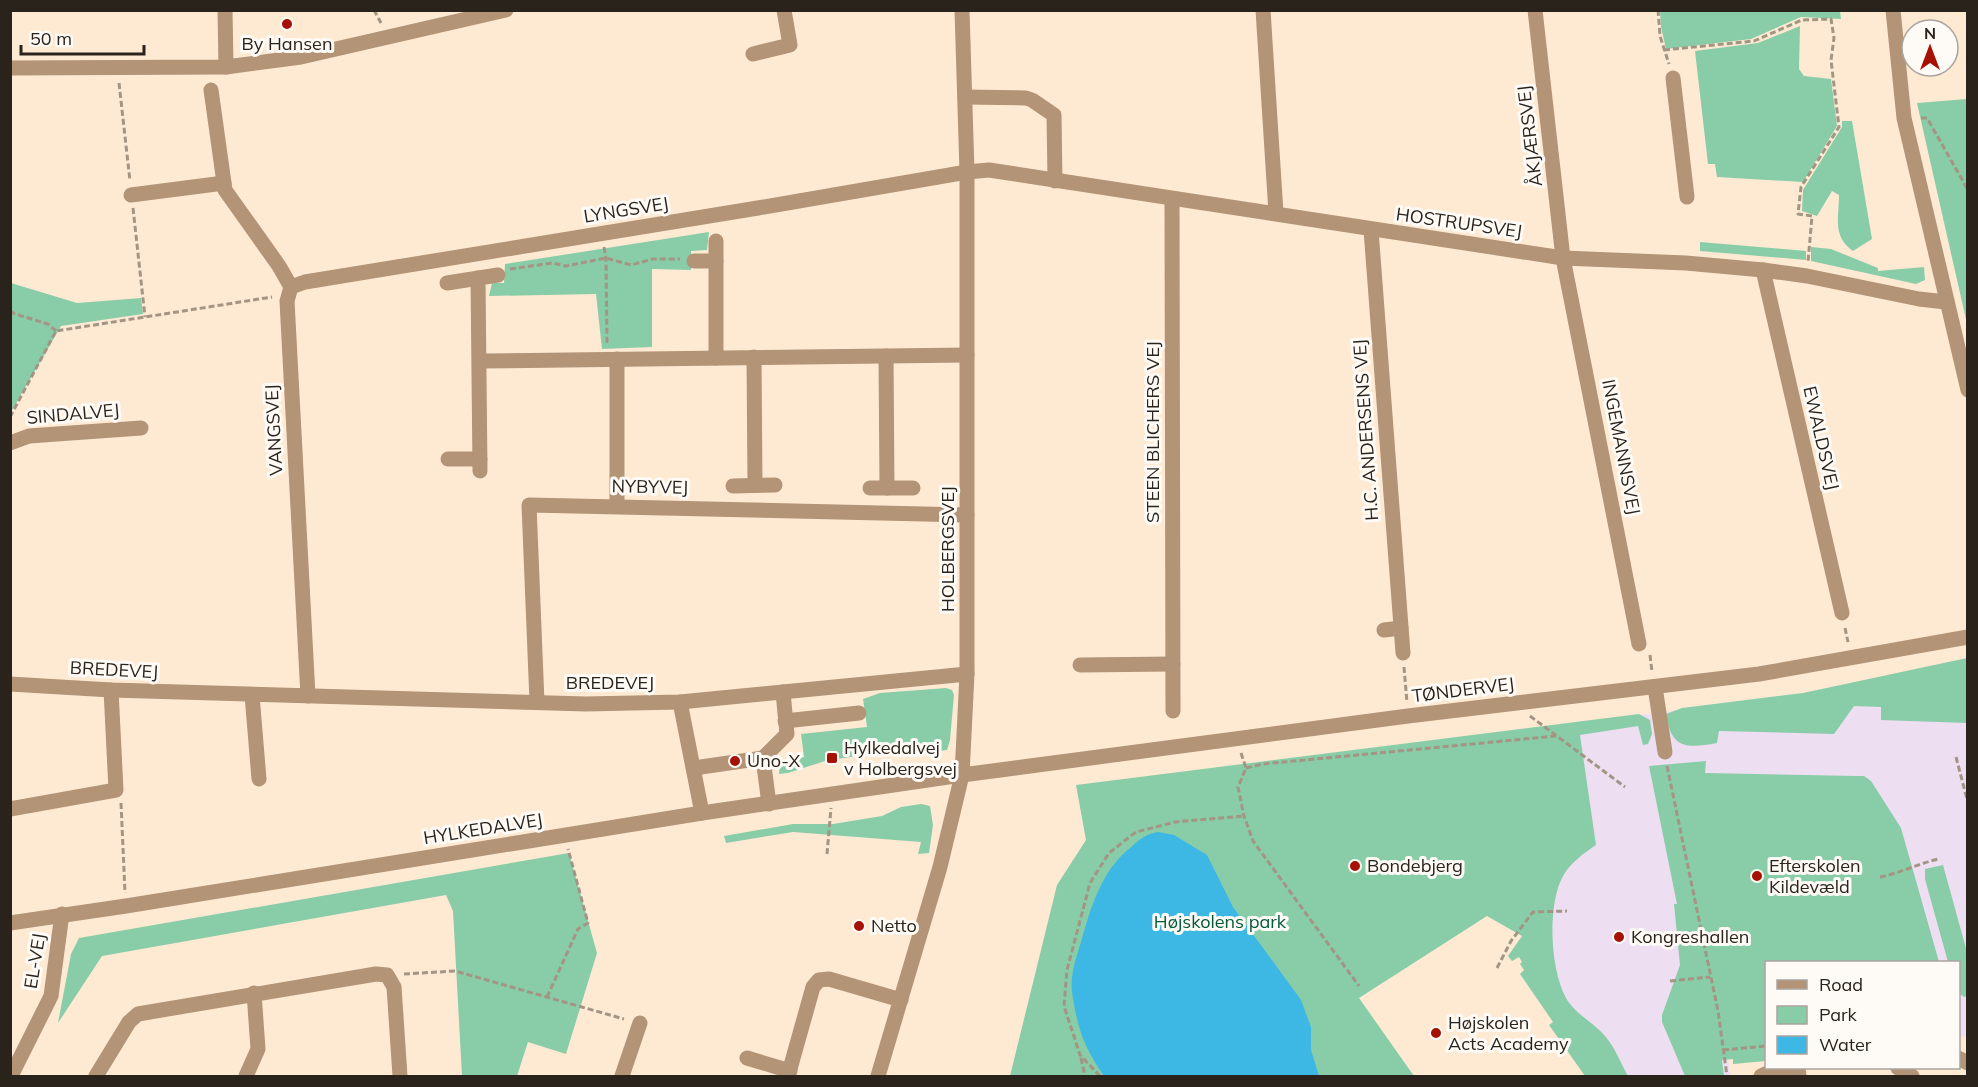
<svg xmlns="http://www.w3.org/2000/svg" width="1978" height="1087" font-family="Mulish,sans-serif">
<rect width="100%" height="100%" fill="#feead3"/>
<polygon fill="#eddef1" points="1967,676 1967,1036 1959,1037 1958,962 1766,962 1728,1055 1730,1076 1626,1076 1565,1005 1551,962 1557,725"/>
<g fill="#89cca8">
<polygon points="1840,10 1841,19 1801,17 1751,39 1666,49 1661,27 1660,11"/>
<polygon points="1800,26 1799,69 1804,76 1831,79 1837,126 1803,182 1717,177 1715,164 1708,164 1695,51 1758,43"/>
<polygon points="1967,99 1968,99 1967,324 1917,103"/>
<path d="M 1842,121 L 1852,121 L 1872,239 L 1853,251 C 1832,236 1839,218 1839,195 L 1832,191 L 1817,216 L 1802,211 L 1803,190 L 1842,127 Z"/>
<polygon points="709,232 707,250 691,251 691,270 652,269 652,347 602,349 596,294 489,296 492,283 504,283 505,264"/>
<polygon points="1700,242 1806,251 1806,260 1700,251"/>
<polygon points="1811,247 1831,249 1878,268 1878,271 1924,267 1925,280 1916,284 1811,261"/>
<polygon points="11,283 77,303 141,298 143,314 61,326 11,412"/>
<path d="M 1967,658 L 1967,723 L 1881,720 L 1881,707 L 1854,706 L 1834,734 L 1719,731 L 1717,743 C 1685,749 1671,748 1666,714 L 1682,708 L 1803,693 Z"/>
<polygon points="946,688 952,690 954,695 950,740 947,750 910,755 863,755 825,761 788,773 779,774 780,762 804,757 801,734 867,727 863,699 880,693"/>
<path d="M 1639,714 L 1650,720 L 1652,734 L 1648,744 L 1643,745 L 1638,726 L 1580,735 L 1596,845 C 1583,854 1571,862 1563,876 C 1547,905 1550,969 1566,998 C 1575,1014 1593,1022 1605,1036 C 1615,1047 1621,1064 1628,1076 L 1585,1076 L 1549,1025 L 1553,1022 L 1520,974 L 1524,970 L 1520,964 L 1522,962 L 1519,957 L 1512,961 L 1508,956 L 1522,936 L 1487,916 L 1359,998 L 1414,1076 L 1010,1076 L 1057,885 L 1086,840 L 1076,785 Z"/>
<polygon points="1706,761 1705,773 1856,776 1864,776 1871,781 1901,828 1939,962 1766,962 1766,1061 1733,1064 1733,1059 1722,1060 1724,1076 1685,1076 1662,1022 1662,1015 1680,965 1674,904 1677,904 1649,766"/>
<polygon points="921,804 930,806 933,825 929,853 918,854 921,842 793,832 726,843 724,836 793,824 833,824 882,816 901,807"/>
<polygon points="569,853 597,953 566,1054 528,1042 517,1076 462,1076 453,911 446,895 102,956 58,1023 71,954 79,938"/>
<polygon points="1943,865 1967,952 1967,996 1964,997 1959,993 1958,962 1948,962 1925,879 1925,869"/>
</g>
<path fill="#3db8e5" d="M 1158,832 L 1174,835 L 1207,855 L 1233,907 L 1301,1000 L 1311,1027 L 1311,1050 L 1319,1076 L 1104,1076 C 1084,1048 1077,1027 1072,992 C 1070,975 1076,958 1081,942 C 1091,907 1101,871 1131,847 C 1140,839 1146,834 1158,832 Z"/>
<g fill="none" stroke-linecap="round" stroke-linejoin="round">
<g stroke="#a39584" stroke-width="3" stroke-dasharray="6 3" stroke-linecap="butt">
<polyline points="374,10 381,23"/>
<polyline points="1658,10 1660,36 1669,64"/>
<polyline points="1664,50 1754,41 1802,20 1831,19 1834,38 1831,60 1839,127 1801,187 1798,214 1812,216 1808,262"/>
<polyline points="119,83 130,181"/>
<polyline points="1921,118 1927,118 1968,190"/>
<polyline points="133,208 145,317"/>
<polyline points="604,247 606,258 607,345"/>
<polyline points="510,269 552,263 566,266 606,258 631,265 653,259 680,259"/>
<polyline points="10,311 15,314 48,324 56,331"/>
<polyline points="10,417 56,331 272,297"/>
<polyline points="1845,628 1848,642"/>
<polyline points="1650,655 1652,672"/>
<polyline points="1404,667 1407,703"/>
<polyline points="1530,716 1625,787"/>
<polyline points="1241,753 1246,768 1238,787 1244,816 1253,841 1359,986"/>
<polyline points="1956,757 1968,803"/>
<polyline points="1667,766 1718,1011 1727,1076"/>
<polyline points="1246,768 1263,764 1556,736"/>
<polyline points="121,803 125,893"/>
<polyline points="1968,824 1968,825"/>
<polyline points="827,854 831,808"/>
<path d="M 1880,877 C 1900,873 1918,864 1938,859"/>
<polyline points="1497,968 1511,941 1533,912 1567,911"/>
<polyline points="404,974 455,971 624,1019"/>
<polyline points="1670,981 1710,977"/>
<polyline points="547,997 578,929 588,923 568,849"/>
<polyline points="1723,1050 1766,1046"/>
<polyline points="1081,1058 1085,1076"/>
<polyline points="1100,1076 1080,1055 1064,1006 1067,970 1090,883 1109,853 1136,832 1175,822 1244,816"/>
</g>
<g stroke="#b39477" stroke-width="15">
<polyline points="225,10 226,67"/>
<polyline points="1263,10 1276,213"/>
<polyline points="1535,10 1563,258 1639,644"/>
<polyline points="1893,10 1904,118 1968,390"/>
<polyline points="753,54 790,45 784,10"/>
<polyline points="10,68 226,67 301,57 506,10"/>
<polyline points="1673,78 1687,197"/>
<polyline points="211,90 225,190 279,266 291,287 287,301 308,696"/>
<polyline points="965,97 1026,98 1032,100 1054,115 1055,181"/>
<polyline points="131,195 224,183"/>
<polyline points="1172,199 1173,711"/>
<polyline points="1371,230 1403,653"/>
<polyline points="716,241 716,358"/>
<polyline points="694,261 716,261"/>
<polyline points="1763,270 1842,613"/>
<polyline points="478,278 480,471"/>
<polyline points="447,283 498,275"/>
<polyline points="291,287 305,282 758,208 967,172 989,170 1563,258 1686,263 1763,270 1807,276 1919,299 1946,302"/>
<polyline points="886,356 887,488"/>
<polyline points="754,357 755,485"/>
<polyline points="617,359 617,505"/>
<polyline points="480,361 967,355"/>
<polyline points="10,443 29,436 141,428"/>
<polyline points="448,459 480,459"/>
<polyline points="733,486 775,485"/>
<polyline points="870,488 913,488"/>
<polyline points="1384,630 1401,628"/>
<polyline points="1080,665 1173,664"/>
<polyline points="10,684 111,690 586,704 680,702 967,674"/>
<polyline points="1655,687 1665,752"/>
<polyline points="252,695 259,779"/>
<polyline points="537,702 529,505 967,515"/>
<polyline points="680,702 702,813"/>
<polyline points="785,721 859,713"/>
<polyline points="694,768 763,758"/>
<polyline points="769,804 763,758 787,734 783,692"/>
<polyline points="10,809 116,790 111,690"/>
<polyline points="10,923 126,906 702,813 962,775 1408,716 1759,674 1968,637"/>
<polyline points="747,1058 790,1071"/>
<polyline points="1958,1058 1968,1063"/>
<polyline points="1798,1068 1799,1076"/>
<polyline points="1898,1068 1912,1076"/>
<polyline points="11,1076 51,996 62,914"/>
<polyline points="96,1076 129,1022 138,1014 376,974 387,975 394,987 400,1076"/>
<polyline points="246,1076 258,1049 254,993"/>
<polyline points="622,1076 640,1023"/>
<polyline points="788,1076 813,987 819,980 829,979 901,1000"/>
<polyline points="878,1076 940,867 962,775 967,674 967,172 962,10"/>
<polyline points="1761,1076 1776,1069 1790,1068"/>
</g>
</g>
<g fill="#a51102" stroke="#fefaf6" stroke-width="2">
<circle cx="287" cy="24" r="6"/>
<rect x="826" y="752" width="12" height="12" rx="3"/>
<circle cx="735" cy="761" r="6"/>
<circle cx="1355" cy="866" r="6"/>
<circle cx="1757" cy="876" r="6"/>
<circle cx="859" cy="926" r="6"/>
<circle cx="1619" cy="937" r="6"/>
<circle cx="1436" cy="1033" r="6"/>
</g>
<g text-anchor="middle" stroke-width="6" stroke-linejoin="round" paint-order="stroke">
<g font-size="18" fill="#2a231b" stroke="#fefaf6" text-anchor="start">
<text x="287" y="50" text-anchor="middle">By Hansen</text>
<text x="844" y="754">Hylkedalvej<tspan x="844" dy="21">v Holbergsvej</tspan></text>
<text x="747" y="767">Uno-X</text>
<text x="1367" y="872">Bondebjerg</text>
<text x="1769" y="872">Efterskolen<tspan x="1769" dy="21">Kildevæld</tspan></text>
<text x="871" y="932">Netto</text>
<text x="1631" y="943">Kongreshallen</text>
<text x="1448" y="1029">Højskolen<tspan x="1448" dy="21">Acts Academy</tspan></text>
</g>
<g font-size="18" fill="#2a231b" stroke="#fefaf6">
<text transform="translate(1530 136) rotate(-97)" y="6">ÅKJÆRSVEJ</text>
<text transform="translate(626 210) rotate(-9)" y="6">LYNGSVEJ</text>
<text transform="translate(1459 223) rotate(8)" y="6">HOSTRUPSVEJ</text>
<text transform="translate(73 414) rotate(-5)" y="6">SINDALVEJ</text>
<text transform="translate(274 430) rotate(-93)" y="6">VANGSVEJ</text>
<text transform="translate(1366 430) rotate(-94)" y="6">H.C. ANDERSENS VEJ</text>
<text transform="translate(1153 432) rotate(-90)" y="6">STEEN BLICHERS VEJ</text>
<text transform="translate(1821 438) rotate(77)" y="6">EWALDSVEJ</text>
<text transform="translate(1621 447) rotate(79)" y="6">INGEMANNSVEJ</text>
<text transform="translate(650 487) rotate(1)" y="6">NYBYVEJ</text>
<text transform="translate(948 549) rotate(-90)" y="6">HOLBERGSVEJ</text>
<text transform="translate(114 670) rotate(3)" y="6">BREDEVEJ</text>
<text x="610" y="689">BREDEVEJ</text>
<text transform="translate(1463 690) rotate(-7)" y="6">TØNDERVEJ</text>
<text transform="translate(483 829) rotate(-9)" y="6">HYLKEDALVEJ</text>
<text transform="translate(35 961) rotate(-81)" y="6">EL-VEJ</text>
</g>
<g font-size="18" fill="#035a3a" stroke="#fefaf6">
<text x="1220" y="928">Højskolens park</text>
</g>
</g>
<rect width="1978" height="1087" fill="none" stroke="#2a231b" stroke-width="24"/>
<rect x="1765" y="961" width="195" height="108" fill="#fefaf6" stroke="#a9a49e" stroke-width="1.5"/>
<rect x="1777" y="980" width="30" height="9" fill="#b39477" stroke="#a9a49e" stroke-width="1.5"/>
<text x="1819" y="991" font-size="18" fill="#2a231b">Road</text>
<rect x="1777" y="1006" width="30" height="18" fill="#89cca8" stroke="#a9a49e" stroke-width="1.5"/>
<text x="1819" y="1021" font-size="18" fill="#2a231b">Park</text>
<rect x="1777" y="1036" width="30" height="18" fill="#3db8e5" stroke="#a9a49e" stroke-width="1.5"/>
<text x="1819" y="1051" font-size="18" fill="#2a231b">Water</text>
<g transform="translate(1930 48)"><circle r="28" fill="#fefaf6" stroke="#a9a49e" stroke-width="1.5"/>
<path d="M0-4.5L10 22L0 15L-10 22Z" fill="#a51102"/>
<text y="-9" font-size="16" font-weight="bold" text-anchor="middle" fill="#2a231b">N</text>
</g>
<path d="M21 45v9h123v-9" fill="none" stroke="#2a231b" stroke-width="3"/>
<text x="30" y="45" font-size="18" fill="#2a231b" stroke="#fefaf6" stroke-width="4.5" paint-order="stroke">50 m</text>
</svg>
